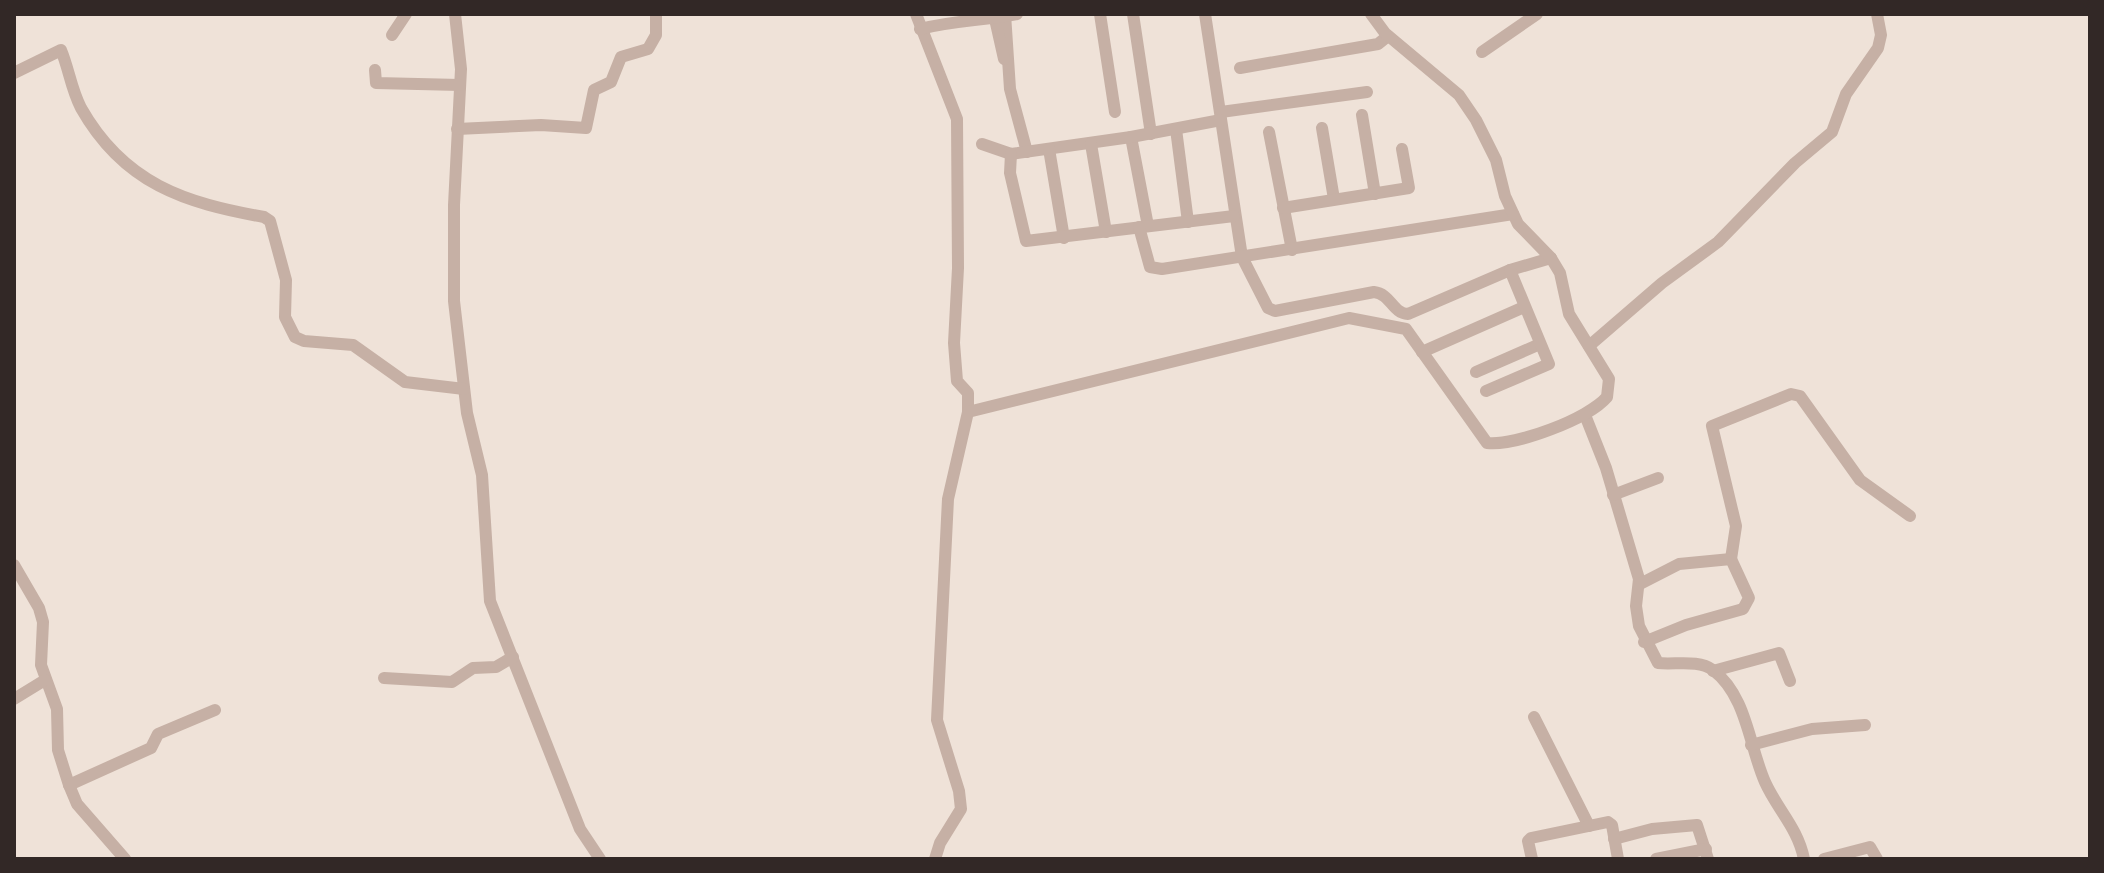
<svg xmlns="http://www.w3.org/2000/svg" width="2104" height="873" font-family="Commissioner,sans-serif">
<rect width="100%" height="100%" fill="#efe2d8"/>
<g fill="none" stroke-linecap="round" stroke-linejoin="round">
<g stroke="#c6b0a5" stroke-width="12">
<polyline points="455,14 461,69 454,205 454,301 467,413 482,475 490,601 580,829 600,859"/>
<polyline points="916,14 957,119 958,268 954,343 957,381 968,393 968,412"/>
<polyline points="1005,14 1010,89 1027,152"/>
<polyline points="1100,14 1115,112"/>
<polyline points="1133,14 1151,134"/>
<path d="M 1205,14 L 1242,257 L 1268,308 L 1275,311 L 1374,292 C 1391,294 1392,313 1408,314 L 1510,270 L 1551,258"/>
<polyline points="995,19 1004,59"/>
<path d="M 920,29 C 955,20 982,21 1017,14"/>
<polyline points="392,35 406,14"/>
<polyline points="1482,52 1537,14"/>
<polyline points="1240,68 1378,44 1388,36"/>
<polyline points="375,70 376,83 460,85"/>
<path d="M 14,73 L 61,50 C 69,69 71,89 81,108 C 124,184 185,203 264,217 L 270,221 L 286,280 L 285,317 L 295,337 L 304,341 L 353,345 L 405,382 L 464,389"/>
<polyline points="1221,112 1367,92"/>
<polyline points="1362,115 1375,194"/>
<polyline points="1322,128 1334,199"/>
<polyline points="457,129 541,125 586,128 594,90 611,82 621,57 648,49 656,35 656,14"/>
<polyline points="1176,129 1188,222"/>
<polyline points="1269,132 1292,250"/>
<polyline points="1131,137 1148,226"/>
<polyline points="982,144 1011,154 1131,137 1221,120"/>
<polyline points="1091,144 1106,232"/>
<polyline points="1049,149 1064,238"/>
<polyline points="1011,154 1010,173 1026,241 1234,216"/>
<polyline points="1283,208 1409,188 1402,149"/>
<polyline points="1139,227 1150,267 1162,269 1513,214"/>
<polyline points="1589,346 1662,283 1718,242 1795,163 1832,132 1846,94 1878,48 1881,35 1877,14"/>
<polyline points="1422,352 1524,307"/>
<polyline points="1476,372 1540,344"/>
<polyline points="1486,391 1549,364 1510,270"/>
<path d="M 1585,415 L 1606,468 L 1639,579 L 1636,606 L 1639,626 L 1658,663 C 1675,665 1698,659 1713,670 C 1747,696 1749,746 1765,782 C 1777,809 1798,828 1804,859"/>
<polyline points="1613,495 1658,478"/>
<polyline points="1731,559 1736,526 1712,426 1791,394 1800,396 1860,480 1910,516"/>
<polyline points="14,565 39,608 43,622 41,665 57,709 58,750 69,785 77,804 125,859"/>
<polyline points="1640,584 1679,564 1731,559 1749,598 1743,609 1686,625 1644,642"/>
<polyline points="1713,671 1779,653 1790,681"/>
<polyline points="384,678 452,682 473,668 496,667 513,657"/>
<polyline points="14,699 45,680"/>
<polyline points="1534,717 1589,826"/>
<polyline points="1751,745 1812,729 1865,725"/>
<polyline points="69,785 151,748 158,734 215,710"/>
<polyline points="1614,839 1652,829 1697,825 1708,859"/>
<path d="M 935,859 L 940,843 L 961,809 L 959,791 L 937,720 L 948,499 L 968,412 L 1349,318 L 1406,329 L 1487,443 C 1516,446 1588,419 1607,397 L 1609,379 L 1569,314 L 1560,273 L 1551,258 L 1518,224 L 1505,196 L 1496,160 L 1476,120 L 1459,95 L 1385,33 L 1371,14"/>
<polyline points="1532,859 1528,841 1531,838 1608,822 1612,825 1618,859"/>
<polyline points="1656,859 1706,849"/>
<polyline points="1824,859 1870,847 1877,859"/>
</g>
</g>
<rect width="2104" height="873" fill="none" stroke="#322826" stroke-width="32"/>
</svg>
